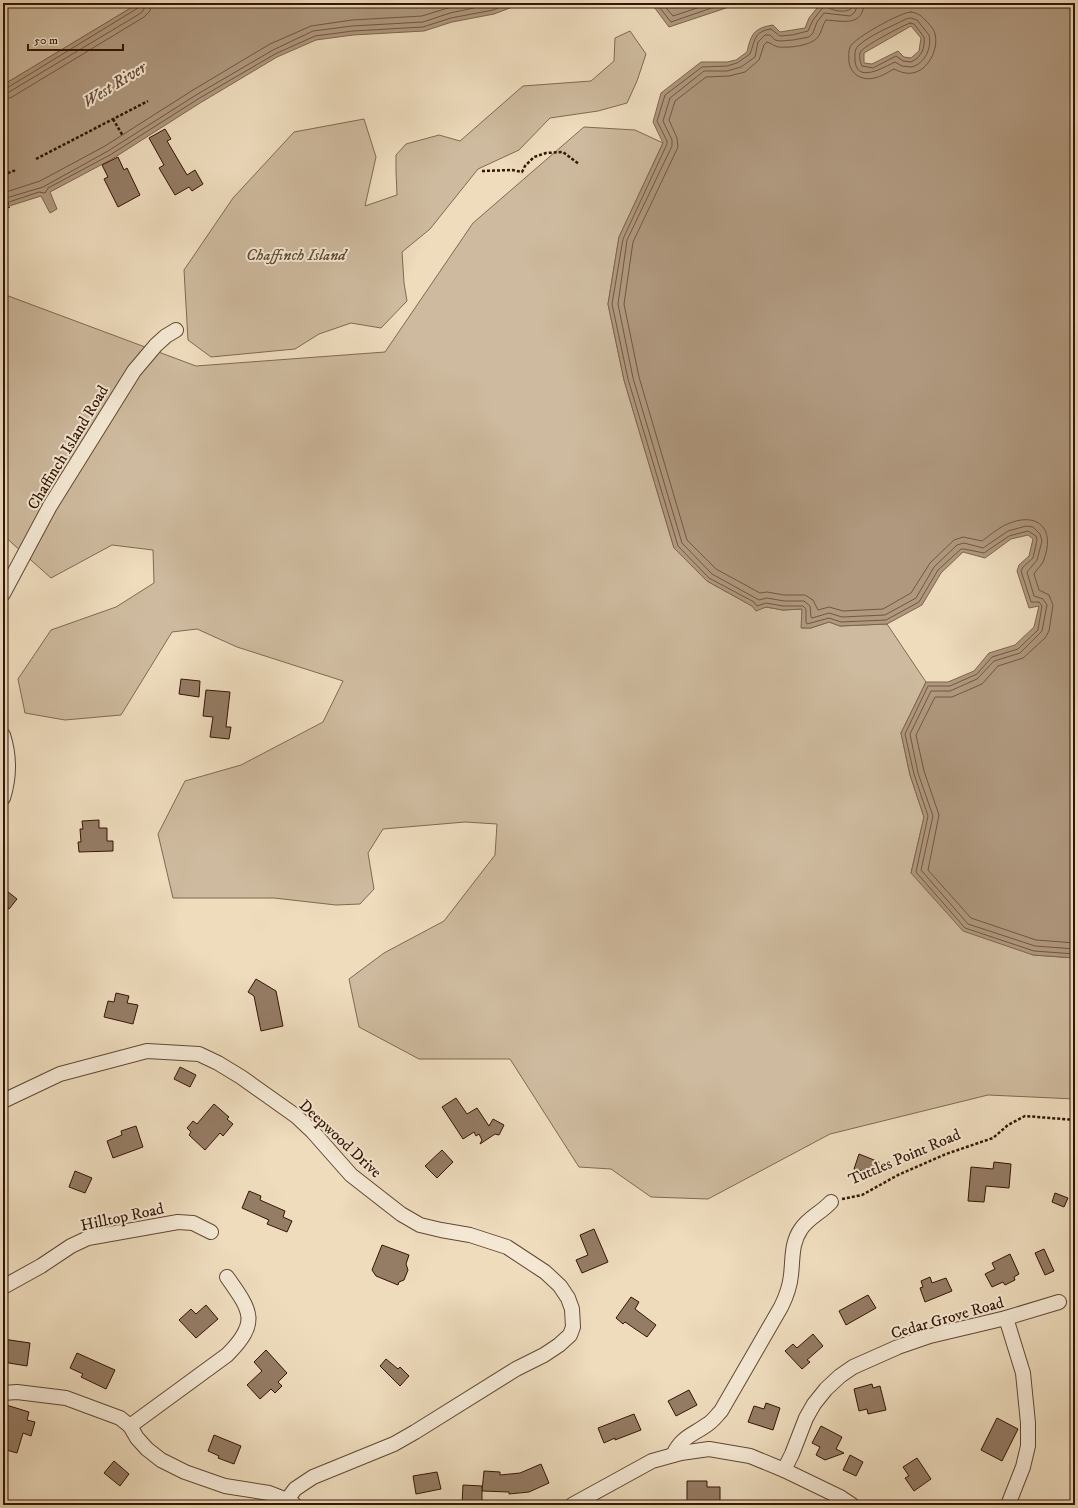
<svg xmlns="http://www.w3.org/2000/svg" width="1078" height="1508" font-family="'IM FELL DW Pica',serif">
<rect width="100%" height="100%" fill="#eedcbd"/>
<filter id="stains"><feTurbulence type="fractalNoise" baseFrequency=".005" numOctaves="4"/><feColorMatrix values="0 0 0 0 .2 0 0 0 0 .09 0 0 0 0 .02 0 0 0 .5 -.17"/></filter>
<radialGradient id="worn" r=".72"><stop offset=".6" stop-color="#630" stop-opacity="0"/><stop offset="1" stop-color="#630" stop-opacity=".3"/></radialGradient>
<g fill="#ceba9e" stroke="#816852">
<polygon points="3,3 139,3 3,85"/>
<polygon points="630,31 646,54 637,81 627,103 598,111 550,118 519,150 478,169 430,229 402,252 404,283 407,301 381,328 351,323 319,334 295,349 211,357 188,340 184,270 233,198 294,132 364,119 376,157 365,206 397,195 396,171 396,155 406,144 439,135 460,141 523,86 591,81 614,61 615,38"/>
<polygon points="584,127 635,130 663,143 619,237 608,304 624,380 674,548 707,581 752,606 766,607 783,610 802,609 802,628 811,628 829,622 840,626 887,624 926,682 901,733 910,775 924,817 911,873 1033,955 1075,958 1075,1099 988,1095 830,1134 708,1199 651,1197 611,1169 579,1167 510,1059 419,1059 359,1027 349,979 384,953 444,921 495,855 497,824 465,822 383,829 368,853 374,889 360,904 336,905 274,898 173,898 158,834 185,781 241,765 323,722 343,681 237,647 197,629 172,632 121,715 65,720 25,713 18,679 51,630 116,607 154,583 153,550 112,545 51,578 3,535 3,294 196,366 385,352 473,223"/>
</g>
<g fill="#af987e" stroke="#7e644e" fill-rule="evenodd">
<polygon points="139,3 523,3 494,14 452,22 424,31 353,35 316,40 277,57 200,103 112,159 50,192 57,209 50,213 41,196 3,208 3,85"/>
<polygon points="651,3 733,3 726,8 669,27"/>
<path d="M 821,3 L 847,7 L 850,3 L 1075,3 L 1075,958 L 1033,955 L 963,931 L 911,873 L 924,817 L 910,775 L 901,733 L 926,682 L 948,682 L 974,671 L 989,653 L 1015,645 L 1034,627 L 1039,606 L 1029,608 L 1017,571 L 1019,565 L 1029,556 L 1033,539 L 1028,535 L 1011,539 L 985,558 L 963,552 L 941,573 L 922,605 L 887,624 L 840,626 L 829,622 L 811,628 L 801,628 L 802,609 L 783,610 L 766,607 L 756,611 L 752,606 L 707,581 L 674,548 L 624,380 L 608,304 L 619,237 L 663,143 L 653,122 L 661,93 L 701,62 L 727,62 L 736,60 L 747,52 C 751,34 754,28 773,25 L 780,32 L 805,28 L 809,18 ZM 911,26 L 921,38 L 919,51 L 911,58 L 904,57 L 898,51 L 872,64 L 864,63 L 864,53 Z"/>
</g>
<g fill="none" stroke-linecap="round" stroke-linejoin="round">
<g stroke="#725642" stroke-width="1">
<polyline points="656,3 671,22 726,3"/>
<polyline points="662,3 673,16 712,3"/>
<path d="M 853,3 L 851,9 C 845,13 831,11 826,6 L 824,6 L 813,20 L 808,31 L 792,35 L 780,36 L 771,29 C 754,31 755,41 750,54 L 737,63 L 727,66 L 702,67 L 665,95 L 657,121 L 667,141 L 667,144 L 623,239 L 612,304 L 628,379 L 678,546 L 709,578 L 754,602 L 757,606 L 766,603 L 783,606 L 803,606 L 806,609 L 806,622 L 807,624 L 829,618 L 841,622 L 886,620 L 919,602 L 938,570 L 961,549 L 964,549 L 984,553 L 1009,536 L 1028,531 L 1036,536 L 1037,540 L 1033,558 L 1023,567 L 1021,571 L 1031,602 L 1039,602 L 1042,606 L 1038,630 L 1018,649 L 992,657 L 977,674 L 950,686 L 928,686 L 905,734 L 914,774 L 928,816 L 916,872 L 965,928 L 1034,951 L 1075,954"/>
<polyline points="858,3 855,12 850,16 824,13 817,22 813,33 809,37 793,40 780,41 775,40 770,35 765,35 758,42 755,57 741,67 727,71 704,71 670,98 663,121 672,140 672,146 627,240 618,304 633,378 682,543 712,574 759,600 767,598 784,601 804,601 810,606 811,617 812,618 829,613 842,617 885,615 916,598 934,567 957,545 964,543 983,548 1008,531 1026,526 1033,527 1040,534 1042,541 1037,560 1027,572 1034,596 1043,599 1047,605 1042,631 1020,653 994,661 977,679 950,691 931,691 910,734 918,773 933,816 921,870 968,924 1035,946 1075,949"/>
<path d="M 864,3 C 863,27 843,21 826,20 C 822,25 822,32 818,37 C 811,46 789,48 778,47 C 774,46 771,43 767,42 L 764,45 L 759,60 L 745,72 L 729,76 L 706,77 L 675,101 L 669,120 L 677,138 L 678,147 L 633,242 L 624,304 L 639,377 L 687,540 L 716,569 L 760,593 L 767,592 L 784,595 L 805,595 L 813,600 L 818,610 L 829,607 L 843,611 L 883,609 L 911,593 L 930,563 L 954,540 L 963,537 L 982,541 C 989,536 997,529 1005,525 C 1037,510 1057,528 1043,562 C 1041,566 1036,570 1034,574 L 1039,590 L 1049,595 L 1053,605 L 1049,631 L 1045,638 L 1023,658 L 998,666 L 982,684 L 952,697 L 935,697 L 916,735 L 924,771 L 939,815 L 928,870 L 971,918 L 1036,940 L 1075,943"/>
<path d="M 911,12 C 918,13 922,16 926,21 C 930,25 934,29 935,34 C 939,49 928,71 912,73 C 906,74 900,72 894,69 C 888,72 881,77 874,78 C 863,81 851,75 849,62 C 849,57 848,52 850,47 C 854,38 901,12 911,12 Z"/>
<path d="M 911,18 L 917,20 L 929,35 C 932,48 925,63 912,67 L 902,66 L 895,62 C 884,67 857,84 855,61 C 855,56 854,50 858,46 C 871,34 891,27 906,19 Z"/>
<path d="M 910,23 L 914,24 L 924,37 C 925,48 922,57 911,62 L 903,61 L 896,56 L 873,68 L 862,66 C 860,62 859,56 860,53 C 861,47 902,26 910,23 Z"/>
<polyline points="3,89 7,88 138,8 140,3"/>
<polyline points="3,94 9,92 141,13 144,9 145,3"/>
<polyline points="3,100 12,97 144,17 150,11 151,3"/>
<polyline points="3,193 40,181 105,146 193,90 270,44 311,26 352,20 422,16 448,8 471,3"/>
<polyline points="3,199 43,187 108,151 196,95 273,50 313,31 352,26 423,22 450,13 497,3"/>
<polyline points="3,204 39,192 45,193 48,188 110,155 198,99 275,54 315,36 353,31 423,27 451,18 493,10 511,3"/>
</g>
</g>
<g fill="#957c65" stroke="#341505">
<polygon points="165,129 171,139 167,141 187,175 195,170 203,184 192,191 189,187 175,195 159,168 164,165 149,138"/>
<polygon points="118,157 124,170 127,168 140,195 118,207 104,179 108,177 102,165"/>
<polygon points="181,679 200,681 199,697 179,694"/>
<polygon points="206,690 230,692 226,727 231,727 229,739 210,737 213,717 203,716"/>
<polygon points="99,820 99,828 107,828 107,841 113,841 113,851 79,852 78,842 81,842 80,829 83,829 82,821"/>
<polygon points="3,888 17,899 9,909 3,905"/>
<polygon points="256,979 276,991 283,1026 261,1031 254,996 248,992"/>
<polygon points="116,993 129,996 127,1003 138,1005 133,1024 104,1017 108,1001 114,1002"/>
<polygon points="180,1067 196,1075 190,1087 174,1079"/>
<polygon points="456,1098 467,1114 477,1108 489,1126 493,1119 504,1125 499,1135 495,1134 480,1144 482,1140 479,1134 476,1136 474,1132 463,1139 442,1107"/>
<polygon points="214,1104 229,1117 227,1119 233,1124 223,1136 220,1133 205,1150 189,1135 191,1132 187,1128 193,1121 197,1124"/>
<polygon points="136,1126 143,1147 113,1158 107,1141 122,1135 121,1131"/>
<polygon points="442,1150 453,1162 437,1178 425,1166"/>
<polygon points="859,1154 879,1162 876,1173 867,1170 867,1172 854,1169"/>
<polygon points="994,1162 1011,1164 1009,1188 986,1186 984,1202 968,1201 971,1167 993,1169"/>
<polygon points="75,1171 92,1178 85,1193 69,1187"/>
<polygon points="249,1191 261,1196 260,1200 285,1211 283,1217 292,1221 287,1232 267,1224 269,1220 242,1208"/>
<polygon points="1055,1193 1068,1198 1064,1207 1052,1202"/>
<polygon points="594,1229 608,1262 582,1273 576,1260 588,1255 580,1235"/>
<polygon points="382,1245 409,1255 406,1264 408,1270 404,1280 399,1282 398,1285 376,1276 372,1270"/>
<polygon points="1044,1249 1054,1271 1045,1275 1035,1253"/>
<polygon points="1010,1254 1019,1274 1014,1277 1015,1280 1005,1285 1003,1282 992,1287 985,1274 995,1269 992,1263"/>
<polygon points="930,1277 932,1283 946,1278 952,1291 925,1302 920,1288 923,1287 921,1281"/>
<polygon points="868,1295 876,1308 846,1325 839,1311"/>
<polygon points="631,1297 639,1302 635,1309 656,1325 647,1337 625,1322 623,1324 616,1318"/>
<polygon points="206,1305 218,1319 196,1338 179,1320 191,1309 196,1314"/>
<polygon points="813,1334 823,1346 807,1360 810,1362 802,1369 785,1351 793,1344 797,1348"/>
<polygon points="3,1339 30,1343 27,1366 3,1362"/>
<polygon points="266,1350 287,1373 278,1382 282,1386 275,1393 271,1389 260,1399 247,1385 262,1371 254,1362"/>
<polygon points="77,1353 115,1370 106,1389 81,1377 83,1374 70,1368"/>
<polygon points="386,1359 398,1369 400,1367 409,1376 400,1386 380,1366"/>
<polygon points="872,1384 873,1388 880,1386 886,1410 868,1414 867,1409 859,1411 854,1389"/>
<polygon points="689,1390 697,1405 676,1416 668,1401"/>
<polygon points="766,1403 780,1408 773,1430 748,1422 754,1406 764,1409"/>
<polygon points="3,1404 29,1412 27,1420 35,1422 31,1436 23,1433 17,1453 3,1449"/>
<polygon points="634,1414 641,1430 615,1440 615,1438 604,1443 598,1428"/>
<polygon points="997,1418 1018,1429 1002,1461 981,1450"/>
<polygon points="821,1426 842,1437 836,1449 844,1453 825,1460 816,1455 820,1447 812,1443"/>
<polygon points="214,1435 241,1446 234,1464 218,1458 219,1456 208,1451"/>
<polygon points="850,1455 863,1462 856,1476 843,1470"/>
<polygon points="917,1458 931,1479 914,1491 905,1478 909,1476 903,1467"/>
<polygon points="114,1461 129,1474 120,1486 104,1473"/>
<polygon points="541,1464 549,1483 529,1492 509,1494 509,1492 482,1491 484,1471 500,1472 500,1475 520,1473"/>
<polygon points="437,1472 441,1489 416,1494 413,1476"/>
<polygon points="687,1481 707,1481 707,1487 720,1487 720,1502 706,1502 706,1505 687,1505"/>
<polygon points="463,1485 482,1486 482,1505 462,1505"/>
</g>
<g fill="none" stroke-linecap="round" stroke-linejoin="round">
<g stroke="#624733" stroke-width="16">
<g id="minor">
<polyline points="3,594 50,506 134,371 156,345 166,336 176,330"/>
<path d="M 3,735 C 10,757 10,776 3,798"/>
<polyline points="3,1101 60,1074 147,1051 199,1054 218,1063 241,1077 296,1116 313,1132 351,1175 401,1214 420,1225 441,1230 470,1235 507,1247 545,1272 560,1286 568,1298 572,1309 573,1327 570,1335 559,1345 544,1355 516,1369 415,1432 394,1444 313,1477 295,1489 287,1500"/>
<polyline points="3,1287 41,1266 71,1246 88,1238 178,1222 193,1223 211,1232"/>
<polyline points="1006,1318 1023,1373 1028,1423 1028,1446 1023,1467 1008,1505"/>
<polyline points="3,1393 17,1392 66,1398 101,1411 120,1418 130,1426 137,1438 147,1449 161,1460 185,1472 225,1486 269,1493 287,1500 295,1505"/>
<path d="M 130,1426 L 227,1355 C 260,1322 251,1311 227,1277"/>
<path d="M 673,1455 C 681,1437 693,1435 708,1424 C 713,1421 717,1415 721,1411 L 781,1307 C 786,1297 790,1286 791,1275 C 793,1259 791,1243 801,1229 C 808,1218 822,1212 831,1202"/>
<polyline points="784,1470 792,1454 806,1418 814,1404 826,1389 840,1376 853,1367 898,1347 930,1336 1006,1318 1059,1302"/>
<polyline points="572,1505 652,1461 681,1453 709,1449 750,1456 784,1470 840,1497 852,1505"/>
</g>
</g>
<g stroke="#341505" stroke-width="2.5" stroke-dasharray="3 2" stroke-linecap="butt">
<polyline points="113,119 123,136"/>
<polyline points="36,159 148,101"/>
<polyline points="482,171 512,170 522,172 525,166 534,157 546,153 563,152 579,164"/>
<polyline points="3,175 16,170"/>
<polyline points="3,193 9,208"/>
<polyline points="842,1199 862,1195 898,1175 946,1154 993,1138 1008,1125 1025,1116 1075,1120"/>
</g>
<use href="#minor" stroke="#f4e8d4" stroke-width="14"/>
</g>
<g text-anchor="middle" stroke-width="4" stroke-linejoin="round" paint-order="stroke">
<g font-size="16" font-style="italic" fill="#624733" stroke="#f4e8d4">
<text x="296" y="260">Chaffinch Island</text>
</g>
<g font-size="16" fill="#341505" stroke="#f4e8d4">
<text transform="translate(67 447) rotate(-59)" y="6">Chaffinch Island Road</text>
<text transform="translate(341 1138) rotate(43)" y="6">Deepwood Drive</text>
<text transform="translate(904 1156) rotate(-23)" y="6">Tuttles Point Road</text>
<text transform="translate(122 1216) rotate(-12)" y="6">Hilltop Road</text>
<text transform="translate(947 1317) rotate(-16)" y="6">Cedar Grove Road</text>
</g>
<g font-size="17" font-style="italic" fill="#654935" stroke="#f4e8d4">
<text transform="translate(114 84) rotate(-32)" y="6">West River</text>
</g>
</g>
<rect width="1078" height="1508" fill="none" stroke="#eedcbd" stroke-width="16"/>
<rect x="4" y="4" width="1070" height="1500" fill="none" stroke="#341505" stroke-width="2"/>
<rect x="8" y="8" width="1062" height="1492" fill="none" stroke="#341505"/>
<path d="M28 44v6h95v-6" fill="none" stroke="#341505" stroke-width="2"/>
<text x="34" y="44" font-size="12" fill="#341505" stroke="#f4e8d4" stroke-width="3" paint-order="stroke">50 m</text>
<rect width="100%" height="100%" filter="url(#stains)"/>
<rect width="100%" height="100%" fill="url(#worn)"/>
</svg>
